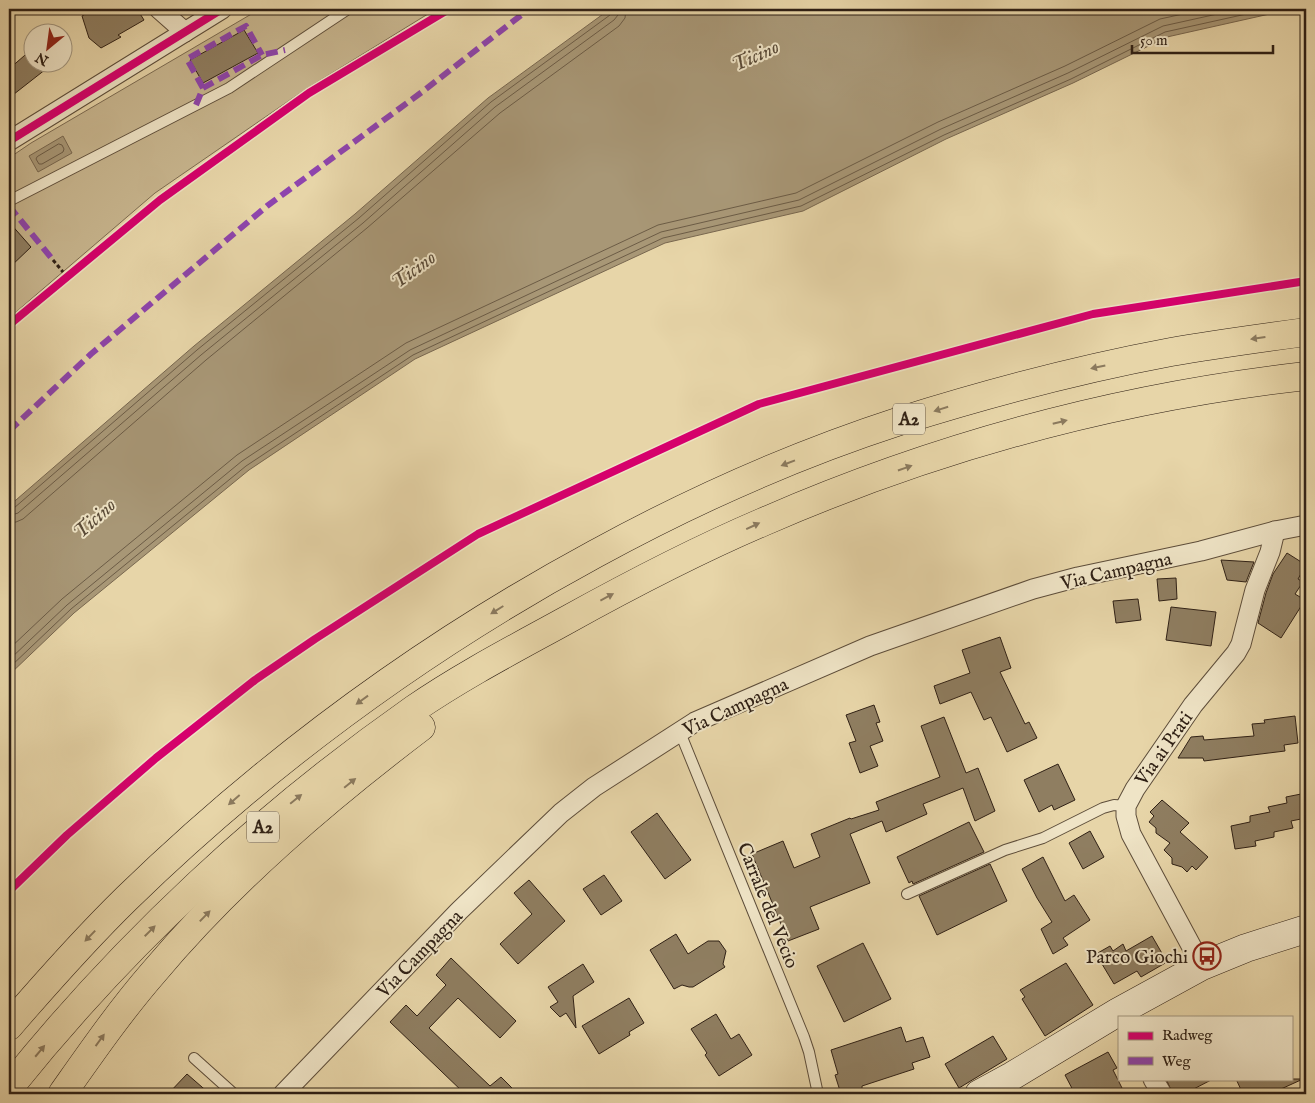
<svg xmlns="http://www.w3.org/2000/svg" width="1315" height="1103" font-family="'IM FELL English',serif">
<rect width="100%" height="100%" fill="#e7d5a8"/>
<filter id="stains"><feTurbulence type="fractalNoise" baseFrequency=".004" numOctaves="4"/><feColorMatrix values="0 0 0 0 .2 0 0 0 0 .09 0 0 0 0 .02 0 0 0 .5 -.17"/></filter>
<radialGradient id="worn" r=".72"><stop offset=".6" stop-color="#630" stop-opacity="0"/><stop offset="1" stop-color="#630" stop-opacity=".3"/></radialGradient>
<polygon fill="#c8b68f" stroke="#7c6b52" points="260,9 436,9 306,89 155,193 9,318 9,158 31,143"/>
<g fill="#a89776" stroke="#78674f">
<polygon points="610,9 1300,9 1283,11 1167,37 1073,83 946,139 803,211 665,243 415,359 249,470 74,613 9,675 9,506 194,346 355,214 488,98"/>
<polygon points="63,136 72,153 38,172 29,156"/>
</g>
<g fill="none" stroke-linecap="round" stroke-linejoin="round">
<g stroke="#6c5c46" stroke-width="1">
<polygon points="59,144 62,145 64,149 63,152 42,164 39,164 36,159 37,157"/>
<polyline points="9,509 14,508 197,350 359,218 491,102 610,15 613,9"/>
<polyline points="9,516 18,513 201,355 363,223 495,107 614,20 618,15 619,9"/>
<polyline points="9,523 16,522 23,519 206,360 367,228 500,113 619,26 625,18 626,9"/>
<polyline points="9,649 62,599 237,455 406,343 658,225 796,193 938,122 1065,66 1160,19 1206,9"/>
<polyline points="9,660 67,605 242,461 410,350 661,232 799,200 941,129 1068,73 1163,26 1240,9"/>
<polyline points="9,668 71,609 246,466 413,355 663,238 801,206 944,135 1071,79 1165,32 1269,9"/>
</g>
</g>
<g fill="#8f7e61" stroke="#2f2015">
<polygon points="94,9 137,9 144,20 118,35 121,37 101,48 89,38 82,16"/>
<polygon points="244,30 258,53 203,83 190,60"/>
<polygon points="32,49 32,62 55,62 9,98 9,69"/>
<polygon points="9,222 31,247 9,268"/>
<polygon points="1287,553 1306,565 1298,579 1303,582 1295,594 1305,600 1281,638 1258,623 1266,593 1273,574"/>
<polygon points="1221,560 1254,562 1246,582 1227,580"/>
<polygon points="1176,578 1177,599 1159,601 1157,579"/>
<polygon points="1138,599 1141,620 1116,623 1113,601"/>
<polygon points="1171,607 1216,612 1211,646 1166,640"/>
<polygon points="1000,637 1011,668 1000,672 1025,724 1029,722 1037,738 1007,752 991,717 984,720 971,692 940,704 934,686 970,673 962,650"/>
<polygon points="874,705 880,722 876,723 883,741 870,746 878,766 860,773 849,743 856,741 846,715"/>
<polygon points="1295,716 1298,743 1284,745 1285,751 1204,761 1203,758 1178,758 1191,737 1203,736 1204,740 1254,736 1252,724 1265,723 1264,720"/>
<polygon points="944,717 966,773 978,768 995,811 975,821 963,788 923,804 927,814 886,832 882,821 850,834 870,883 810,907 819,929 788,941 752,854 783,841 794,868 820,857 811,834 850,818 851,819 879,810 876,802 940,777 921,726"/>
<polygon points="1058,764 1075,800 1054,810 1052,805 1039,812 1024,780"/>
<polygon points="1306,793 1306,818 1291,821 1293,828 1274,832 1274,837 1255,841 1256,846 1235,849 1231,826 1250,822 1250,816 1270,812 1268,807 1287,803 1286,797"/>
<polygon points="1162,800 1189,823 1180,832 1208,857 1196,870 1192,866 1187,872 1182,867 1172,864 1172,858 1164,850 1170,843 1156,833 1156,828 1149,822 1154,816 1150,812"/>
<polygon points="657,813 691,860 665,879 631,832"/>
<polygon points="969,822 984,852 913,884 912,881 909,883 897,857"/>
<polygon points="1090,831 1104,857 1083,869 1069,843"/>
<polygon points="1043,857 1065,901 1074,895 1090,920 1063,938 1068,945 1053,954 1041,929 1052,922 1037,898 1022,869"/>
<polygon points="990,864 1007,901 937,935 919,896"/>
<polygon points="604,875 622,901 601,915 583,889"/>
<polygon points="529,880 565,921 518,964 500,944 532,914 514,893"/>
<polygon points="676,934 688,954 708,941 719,941 726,951 723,964 725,967 693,987 689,987 682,985 674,989 650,950"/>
<polygon points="1152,936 1167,962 1141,977 1137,971 1114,984 1096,954 1110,946 1113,951 1123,944 1126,951"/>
<polygon points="863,943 891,999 844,1022 817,966"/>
<polygon points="451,958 516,1021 500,1038 458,998 429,1028 490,1086 501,1077 518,1094 465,1094 390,1022 406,1005 417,1016 446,985 436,975"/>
<polygon points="1066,963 1093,1005 1045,1036 1022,999 1025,997 1020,990"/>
<polygon points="583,964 594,982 573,996 576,1028 566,1013 560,1017 550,1007 558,1002 548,987"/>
<polygon points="629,998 644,1023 629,1032 630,1035 599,1054 582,1026"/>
<polygon points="716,1014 731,1039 739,1034 752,1055 719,1076 705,1055 707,1053 691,1029"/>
<polygon points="901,1027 906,1042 923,1037 930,1057 912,1063 914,1069 862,1086 862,1089 841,1094 835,1075 838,1074 831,1050"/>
<polygon points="993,1036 1007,1059 959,1088 945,1064"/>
<polygon points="1108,1052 1117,1068 1113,1070 1125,1094 1075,1094 1065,1075"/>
<polygon points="187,1074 210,1094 168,1094"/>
<polygon points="1166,1079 1213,1079 1184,1094 1173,1094"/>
<polygon points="1236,1079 1303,1079 1270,1094 1243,1094"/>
</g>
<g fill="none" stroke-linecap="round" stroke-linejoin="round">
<g stroke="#5d4d3a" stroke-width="12">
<g id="lane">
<polyline points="9,201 229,88 348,9"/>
<polyline points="679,730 804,1037 809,1052 818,1094"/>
<polyline points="907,894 1005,850 1043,838 1103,808 1114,805 1126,806"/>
<polyline points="194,1058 234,1094"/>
</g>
</g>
<g stroke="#5d4d3a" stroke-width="21">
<g id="street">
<polyline points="159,9 185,32"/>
<polyline points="9,141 222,9"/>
<polyline points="1202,966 1131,834 1126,816 1126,806 1135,789 1193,705 1236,653 1241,644 1255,590 1270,552 1275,531"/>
<polyline points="1153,1079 1162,1094"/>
<polyline points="283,1094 459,911 561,813 594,787 695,722 870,646 1033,589 1078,577 1201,551 1275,531 1306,525"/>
</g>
</g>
<g stroke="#2f2015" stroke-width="29">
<polyline id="secondary" points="979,1094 1012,1076 1118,1012 1202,966 1246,948 1306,929"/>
</g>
<g stroke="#2f2015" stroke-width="29">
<g id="highway">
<path d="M 9,1026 C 47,982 85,939 127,898 C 267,762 423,647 595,554 C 692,501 795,455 900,421 C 989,393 1080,369 1171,352 C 1216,344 1261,338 1306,332"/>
<path d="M 9,1088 C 124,944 263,815 414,709 C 462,676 514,649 565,621 C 630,585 695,551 763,522 C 935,447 1120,397 1306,376"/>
<path d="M 62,1094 C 91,1053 120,1011 153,973 C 231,880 325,800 421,727"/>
</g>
</g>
<polyline stroke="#2f2015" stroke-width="3" stroke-dasharray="4 2.5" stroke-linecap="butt" points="53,260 63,272"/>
<use href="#lane" stroke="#efe4c6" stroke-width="10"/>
<use href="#street" stroke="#efe4c6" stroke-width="19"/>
<use href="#secondary" stroke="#efe4c6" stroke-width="28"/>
<use href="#highway" stroke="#e7d5a8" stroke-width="28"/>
<g stroke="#8e44ad" stroke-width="6" stroke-dasharray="12 6" stroke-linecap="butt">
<polyline points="203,88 187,59 246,26 262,55"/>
<polyline points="196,105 203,88 262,55 285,50"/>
<polyline points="9,206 53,260"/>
<polyline points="9,431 91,354 267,206 422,92 529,9"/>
</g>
<g stroke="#efe4c6" stroke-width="11">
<g id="cycleway">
<polyline points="9,141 222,9"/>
<polyline points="9,325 160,200 309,93 449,9"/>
<polyline points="9,891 67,835 156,758 255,680 315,639 478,534 759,404 1093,314 1306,281"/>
</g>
</g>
<use href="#cycleway" stroke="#d6006c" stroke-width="8"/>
</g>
<defs><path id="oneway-solid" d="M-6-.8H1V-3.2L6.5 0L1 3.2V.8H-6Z" transform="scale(1.25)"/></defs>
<g fill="#8b7a5e">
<use href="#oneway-solid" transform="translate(1258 338) rotate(172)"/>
<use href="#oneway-solid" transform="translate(1098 367) rotate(168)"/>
<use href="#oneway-solid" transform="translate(941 409) rotate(163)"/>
<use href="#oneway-solid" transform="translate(1060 422) rotate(-14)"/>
<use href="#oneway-solid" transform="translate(788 463) rotate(159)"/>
<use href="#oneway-solid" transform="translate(905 468) rotate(-19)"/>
<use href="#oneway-solid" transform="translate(753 526) rotate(-25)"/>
<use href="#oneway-solid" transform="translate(607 597) rotate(-28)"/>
<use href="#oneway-solid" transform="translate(497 610) rotate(148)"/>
<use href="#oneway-solid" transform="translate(362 700) rotate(144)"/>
<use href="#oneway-solid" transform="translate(350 783) rotate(-39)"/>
<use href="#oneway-solid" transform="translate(296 799) rotate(-39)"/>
<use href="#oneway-solid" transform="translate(234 800) rotate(139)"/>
<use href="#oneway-solid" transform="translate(205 916) rotate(-46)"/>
<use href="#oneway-solid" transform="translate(150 931) rotate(-45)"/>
<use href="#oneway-solid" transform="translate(90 936) rotate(134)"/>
<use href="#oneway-solid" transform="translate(100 1040) rotate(-54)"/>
<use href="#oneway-solid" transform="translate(40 1051) rotate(-50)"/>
</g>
<defs>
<g id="bus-ring" transform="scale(1.4375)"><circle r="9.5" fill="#efe4c6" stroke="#8f2418" stroke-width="1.5"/><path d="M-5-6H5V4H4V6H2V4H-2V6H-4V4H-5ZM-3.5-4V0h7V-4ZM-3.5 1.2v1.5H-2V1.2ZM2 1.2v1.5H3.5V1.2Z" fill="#8f2418"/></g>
</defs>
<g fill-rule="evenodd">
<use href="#bus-ring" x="1207" y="956"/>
</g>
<g text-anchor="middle" stroke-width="4" stroke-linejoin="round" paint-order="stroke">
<g fill="#efe4c6" stroke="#695b4a" stroke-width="1">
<rect x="893" y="403.5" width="32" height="31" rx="4"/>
<rect x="247" y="811.5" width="32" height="31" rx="4"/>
</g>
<g font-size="18" font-weight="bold" fill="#2f2015">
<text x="909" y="425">A2</text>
<text x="263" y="833">A2</text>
</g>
<g font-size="19" fill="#2f2015" stroke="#efe4c6">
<text transform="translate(1116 570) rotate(-13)" y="7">Via Campagna</text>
<text transform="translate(735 706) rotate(-25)" y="7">Via Campagna</text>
<text transform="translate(1163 748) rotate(-55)" y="7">Via ai Prati</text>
<text transform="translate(769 905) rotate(68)" y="7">Carrale del Vecio</text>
<text transform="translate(419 953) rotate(-46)" y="7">Via Campagna</text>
</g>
<g font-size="19" fill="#2f2015" stroke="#efe4c6" text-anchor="end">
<text x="1188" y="963">Parco Giochi</text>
</g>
<g font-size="20" font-style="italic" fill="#594a37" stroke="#efe4c6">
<text transform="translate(755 55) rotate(-24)" y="7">Ticino</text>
<text transform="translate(413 269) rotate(-36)" y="7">Ticino</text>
<text transform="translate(94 518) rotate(-42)" y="7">Ticino</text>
</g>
</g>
<rect width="1315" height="1103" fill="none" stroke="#e7d5a8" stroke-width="30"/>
<rect x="10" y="10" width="1295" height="1083" fill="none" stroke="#2f2015" stroke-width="2.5"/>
<rect x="15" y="15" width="1285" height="1073" fill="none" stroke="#2f2015"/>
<rect x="1118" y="1016" width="175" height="65" fill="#efe4c6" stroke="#a2967f"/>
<rect x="1128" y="1032" width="25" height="8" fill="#d6006c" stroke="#a2967f"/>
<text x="1162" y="1040" font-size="15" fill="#2f2015">Radweg</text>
<rect x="1128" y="1057" width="25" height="8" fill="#8e44ad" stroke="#a2967f"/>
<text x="1162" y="1066" font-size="15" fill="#2f2015">Weg</text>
<g transform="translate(48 48) rotate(209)"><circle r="24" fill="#efe4c6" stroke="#a2967f"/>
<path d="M0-4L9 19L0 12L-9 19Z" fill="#8f2418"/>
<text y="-8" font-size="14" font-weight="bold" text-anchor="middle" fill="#2f2015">N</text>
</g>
<path d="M1132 45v8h141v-8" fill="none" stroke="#2f2015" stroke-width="2.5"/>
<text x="1140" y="45" font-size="15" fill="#2f2015" stroke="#efe4c6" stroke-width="4" paint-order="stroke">50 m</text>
<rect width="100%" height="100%" filter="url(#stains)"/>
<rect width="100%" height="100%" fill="url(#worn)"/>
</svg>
